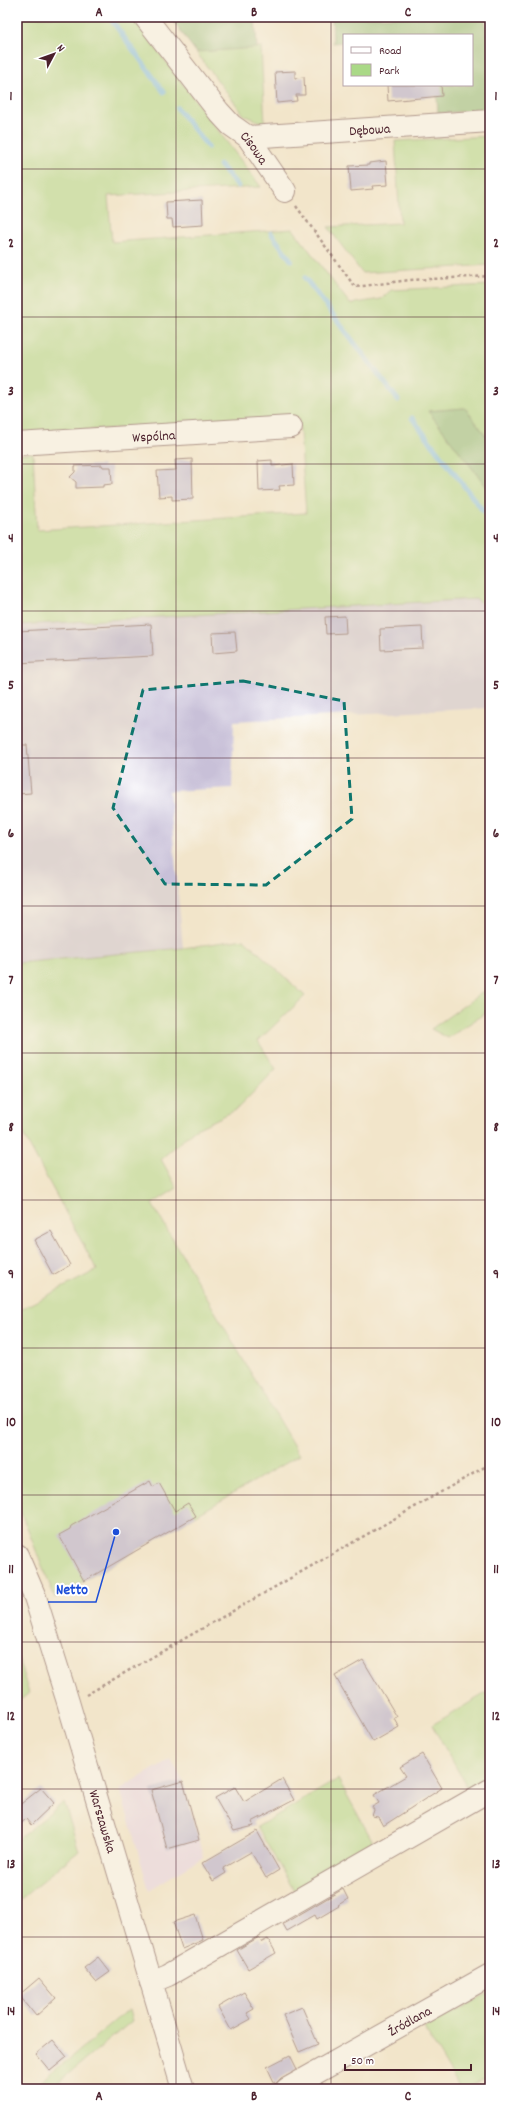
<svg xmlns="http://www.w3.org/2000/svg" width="507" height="2106" font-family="Dekko,sans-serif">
<rect width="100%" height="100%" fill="#fff"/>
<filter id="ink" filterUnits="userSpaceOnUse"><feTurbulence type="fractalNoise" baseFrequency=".025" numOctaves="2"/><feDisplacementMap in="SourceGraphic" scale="8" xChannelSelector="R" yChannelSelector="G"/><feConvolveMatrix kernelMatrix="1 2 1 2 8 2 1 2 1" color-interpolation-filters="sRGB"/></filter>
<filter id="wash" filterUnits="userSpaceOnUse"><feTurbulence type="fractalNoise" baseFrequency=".012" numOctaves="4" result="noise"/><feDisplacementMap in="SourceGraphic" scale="16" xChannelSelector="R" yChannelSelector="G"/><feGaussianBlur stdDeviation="0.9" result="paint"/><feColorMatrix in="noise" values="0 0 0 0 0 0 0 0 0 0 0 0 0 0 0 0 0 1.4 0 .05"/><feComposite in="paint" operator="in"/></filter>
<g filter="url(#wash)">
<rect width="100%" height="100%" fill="#f2e5cb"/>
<polygon fill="#e6d3f0" points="171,1759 183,1781 203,1857 149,1890 120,1789"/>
<polygon fill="#c8c0d8" points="477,599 490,612 490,708 234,721 232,788 169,791 183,948 17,963 17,625"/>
<g fill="#aad987" stroke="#7a7c59">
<polygon points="17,17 132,17 261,187 108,196 112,242 293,229 350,304 381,299 391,290 490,285 490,441 465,408 428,411 490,491 490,612 477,599 17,625 17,454 33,453 37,530 306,513 299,418 17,434"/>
<polygon points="261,47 265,124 244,115 196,52"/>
<polygon points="490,136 490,265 362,273 328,227 400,223 395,141"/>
<polygon points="244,939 305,996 258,1041 276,1069 236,1110 194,1130 161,1159 177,1188 152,1204 299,1455 55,1598 17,1503 17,1311 97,1270 17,1123 17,963 183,948"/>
<polygon points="490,987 490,1010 448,1038 431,1029"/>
<polygon points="17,1655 29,1693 17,1703"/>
<polygon points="486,1693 490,1699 490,1780 470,1792 432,1725"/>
<polygon points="338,1779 376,1847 296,1894 257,1827"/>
<polygon points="64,1802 79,1851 17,1902 17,1840"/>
<polygon points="490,1992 490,2075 467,2089 460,2089 424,2028"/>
<polygon points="129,2009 132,2021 50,2089 32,2089"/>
</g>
<g fill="#87b974" stroke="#686c50">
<polygon points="170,17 255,17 257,48 196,52"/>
<polygon points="332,17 485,17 486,34 490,34 490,110 438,113 436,85 472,85 472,35 344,35 344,42 333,43"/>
<polygon points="465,408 490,441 490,491 428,411"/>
</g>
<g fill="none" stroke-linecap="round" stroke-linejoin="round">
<g stroke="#77beef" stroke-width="5">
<polyline points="110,18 164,92"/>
<polyline points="177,108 208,147"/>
<polyline points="220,165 238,186"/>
<polyline points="271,233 291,260"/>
<polyline points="305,278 398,400"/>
<polyline points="412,418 490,520"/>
</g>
</g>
<g id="blocks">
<g fill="#a9a3d3">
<polygon points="295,71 295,78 304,77 305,95 296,95 297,101 277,103 275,72"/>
<polygon points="387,85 441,85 442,96 388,101"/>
<polygon points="386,161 388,185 372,186 373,189 351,191 349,166 369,165 369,163"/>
<polygon points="202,200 203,225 173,227 172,219 167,219 166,202"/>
<polygon points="192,459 193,499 172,500 172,496 159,497 157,471 176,470 175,460"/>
<polygon points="272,460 272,466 293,464 294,485 279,486 280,490 259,491 258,461"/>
<polygon points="102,465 103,467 111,467 112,484 103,485 103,487 76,488 76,482 70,477 75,472 75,466"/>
<polygon points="345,616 346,633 326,634 325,617"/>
<polygon points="151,624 153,656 17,663 17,631"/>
<polygon points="422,627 423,648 381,650 380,629"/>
<polygon points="235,632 237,651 213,653 212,633"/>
<polygon points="17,745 27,745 31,793 17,794"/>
<polygon points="51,1231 70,1265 53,1275 34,1240"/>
<polygon points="150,1481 153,1487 159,1483 175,1511 188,1503 196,1516 84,1581 59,1535 70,1529 71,1526"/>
<polygon points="363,1660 397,1717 394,1718 399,1727 373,1742 335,1676"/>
<polygon points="422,1754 442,1788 383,1826 378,1817 372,1816 374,1810 372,1807 379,1803 374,1795 406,1776 400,1767"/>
<polygon points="282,1779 294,1800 252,1822 254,1826 234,1831 215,1798 235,1787 244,1802"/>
<polygon points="183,1781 199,1840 167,1849 151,1790"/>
<polygon points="41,1788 54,1803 31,1825 26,1819 17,1827 17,1807"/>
<polygon points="257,1831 279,1870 266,1878 251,1852 223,1868 226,1873 213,1881 202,1863"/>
<polygon points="343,1889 348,1899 338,1905 339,1906 317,1919 315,1915 287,1931 283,1924"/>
<polygon points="195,1915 203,1940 182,1949 173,1922"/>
<polygon points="259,1937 262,1942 268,1939 276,1953 248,1969 237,1950"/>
<polygon points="98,1957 110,1972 96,1982 84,1968"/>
<polygon points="39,1978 56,1998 36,2016 19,1995"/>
<polygon points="244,1992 254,2009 247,2013 251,2019 231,2030 218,2007"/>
<polygon points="302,2007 318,2044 299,2052 283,2015"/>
<polygon points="53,2040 67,2057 50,2071 36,2054"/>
<polygon points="290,2055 297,2069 281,2078 275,2084 267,2067"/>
</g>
</g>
</g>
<g filter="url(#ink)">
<use href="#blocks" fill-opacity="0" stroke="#633d43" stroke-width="1"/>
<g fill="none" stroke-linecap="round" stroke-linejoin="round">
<g stroke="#633d43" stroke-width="24">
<g id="minor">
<path id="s1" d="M 145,17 L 219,112 L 231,125 L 248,137 L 285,191"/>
<path id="s2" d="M 248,137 L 490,121"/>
<path id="s3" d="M 17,444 L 291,427"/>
<polyline points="151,1982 168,1975 490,1790"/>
<path id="s4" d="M 287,2089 L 490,1975"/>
</g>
</g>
<g stroke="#633d43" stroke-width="24">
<g id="major">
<path id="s5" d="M 17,1555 L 35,1597 L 68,1702 L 183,2089"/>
</g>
</g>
<g stroke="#633d43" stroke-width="2.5" stroke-dasharray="3 3" stroke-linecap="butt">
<polyline points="296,206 355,287 410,280 490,276"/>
<polyline points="86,1695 490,1464"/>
</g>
<use href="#minor" stroke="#fff" stroke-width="22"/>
<use href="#major" stroke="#fff" stroke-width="22"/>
</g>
</g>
<path d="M0 0H507V2106H0ZM 243,681 L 344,701 L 352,819 L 266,885 L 165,884 L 113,808 L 143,690 Z" fill="#f2e5cb" fill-opacity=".55" fill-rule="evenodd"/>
<path fill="none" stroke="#0f766e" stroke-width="3" stroke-dasharray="8 5" stroke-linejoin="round" d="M 243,681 L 344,701 L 352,819 L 266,885 L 165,884 L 113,808 L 143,690 Z"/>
<path fill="none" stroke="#4a1f2b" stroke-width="1" stroke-opacity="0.55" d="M 176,17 L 176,2089M 331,17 L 331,2089M 17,169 L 490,169M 17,317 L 490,317M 17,464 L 490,464M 17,611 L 490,611M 17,758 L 490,758M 17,906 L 490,906M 17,1053 L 490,1053M 17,1200 L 490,1200M 17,1348 L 490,1348M 17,1495 L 490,1495M 17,1642 L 490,1642M 17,1789 L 490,1789M 17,1937 L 490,1937"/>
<g text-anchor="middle" stroke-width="4" stroke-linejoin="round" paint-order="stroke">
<g font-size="14" fill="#4a1f2b" stroke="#fff">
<text dy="5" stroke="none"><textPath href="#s2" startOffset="122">Dębowa</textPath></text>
<text dy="5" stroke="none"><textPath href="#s1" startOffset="171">Cisowa</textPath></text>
<text dy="5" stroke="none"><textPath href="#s3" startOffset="137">Wspólna</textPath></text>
<text dy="5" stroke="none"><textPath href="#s5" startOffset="280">Warszawska</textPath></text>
<text dy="5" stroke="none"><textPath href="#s4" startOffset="140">Źródlana</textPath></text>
</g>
</g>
<path fill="none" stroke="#1d4ed8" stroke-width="1.5" d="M116 1532L96 1602H48"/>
<circle fill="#1d4ed8" stroke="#fff" stroke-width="1.5" cx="116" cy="1532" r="4"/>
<g font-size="15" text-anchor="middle" font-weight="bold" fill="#1d4ed8" stroke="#fff" stroke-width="4" stroke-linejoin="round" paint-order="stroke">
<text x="72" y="1594">Netto</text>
</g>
<rect width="507" height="2106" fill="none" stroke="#fff" stroke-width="44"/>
<rect x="343" y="34" width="130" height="52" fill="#ffffff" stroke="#b7a5aa"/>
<rect x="351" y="47" width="20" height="6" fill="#ffffff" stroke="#b7a5aa"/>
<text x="379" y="54" font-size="12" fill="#4a1f2b">Road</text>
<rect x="351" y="64" width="20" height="12" fill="#aad987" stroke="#b7a5aa"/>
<text x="379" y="74" font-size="12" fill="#4a1f2b">Park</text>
<g transform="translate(54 54) rotate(49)" stroke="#ffffff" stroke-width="3" paint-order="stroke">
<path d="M0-3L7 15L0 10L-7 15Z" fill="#4a1f2b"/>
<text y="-6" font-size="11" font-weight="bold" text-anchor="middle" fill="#4a1f2b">N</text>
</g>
<path d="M345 2064v6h126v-6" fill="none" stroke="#4a1f2b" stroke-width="2"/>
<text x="351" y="2064" font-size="12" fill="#4a1f2b" stroke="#ffffff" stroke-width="3" paint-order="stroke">50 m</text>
<rect x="22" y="22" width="463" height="2062" fill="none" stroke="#4a1f2b" stroke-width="1.5"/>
<g font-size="13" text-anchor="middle" font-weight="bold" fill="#4a1f2b">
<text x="99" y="16">A</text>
<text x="254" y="16">B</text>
<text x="408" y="16">C</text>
<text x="11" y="100">1</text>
<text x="496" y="100">1</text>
<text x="11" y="247">2</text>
<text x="496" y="247">2</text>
<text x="11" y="395">3</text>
<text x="496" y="395">3</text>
<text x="11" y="542">4</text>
<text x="496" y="542">4</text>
<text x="11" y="689">5</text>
<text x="496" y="689">5</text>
<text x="11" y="837">6</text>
<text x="496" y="837">6</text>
<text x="11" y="984">7</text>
<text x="496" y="984">7</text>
<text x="11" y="1131">8</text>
<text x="496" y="1131">8</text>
<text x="11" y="1278">9</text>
<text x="496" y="1278">9</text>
<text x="11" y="1426">10</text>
<text x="496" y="1426">10</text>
<text x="11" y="1573">11</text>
<text x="496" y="1573">11</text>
<text x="11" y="1720">12</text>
<text x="496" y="1720">12</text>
<text x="11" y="1868">13</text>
<text x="496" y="1868">13</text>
<text x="11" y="2015">14</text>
<text x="496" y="2015">14</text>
<text x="99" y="2100">A</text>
<text x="254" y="2100">B</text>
<text x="408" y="2100">C</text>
</g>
</svg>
